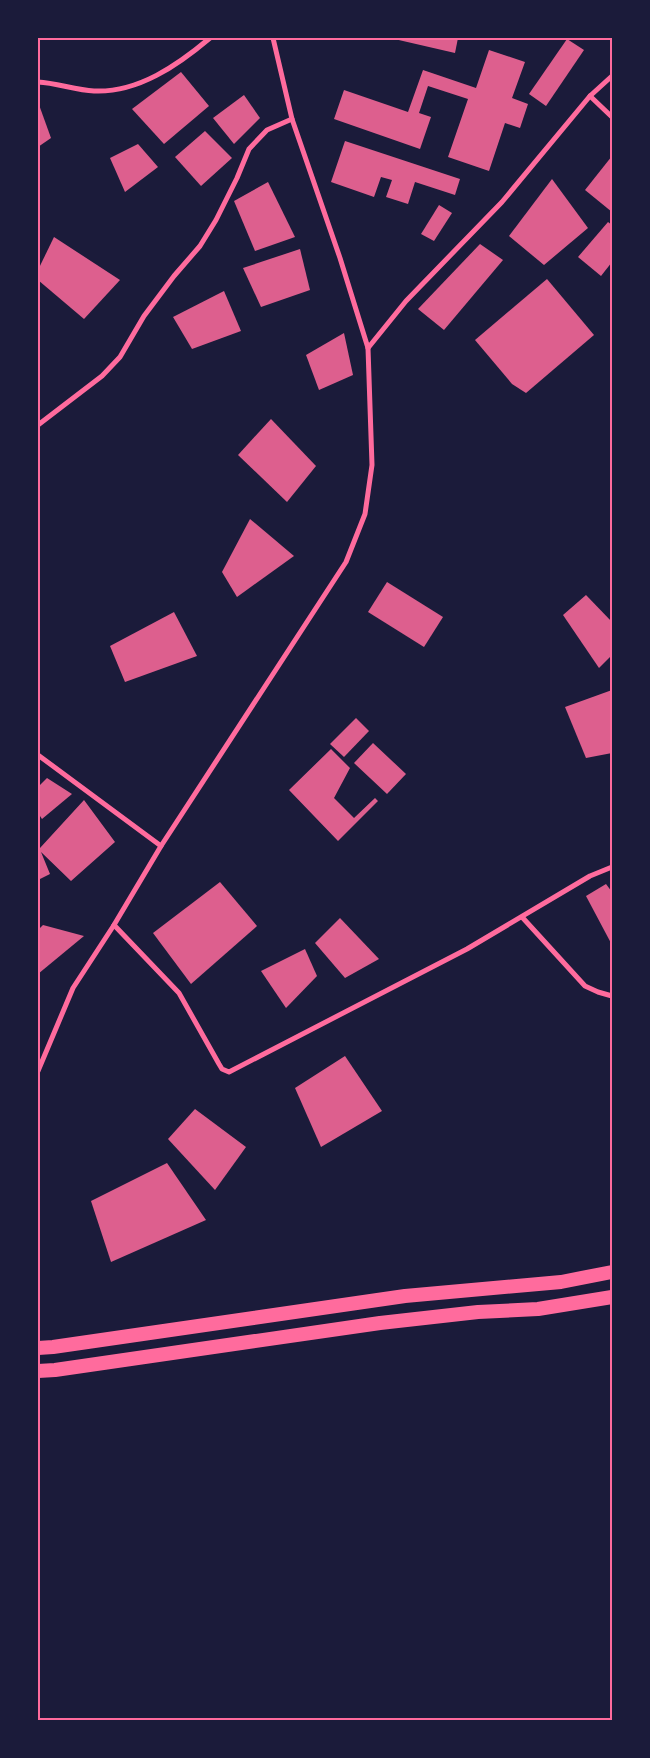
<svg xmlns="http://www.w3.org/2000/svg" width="650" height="1758" font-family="'IBM Plex Serif',serif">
<rect width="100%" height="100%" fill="#1b1b3a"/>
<g fill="#dd5f8e">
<polygon points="390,38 458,38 455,53"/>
<polygon points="567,39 584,50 546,106 529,94"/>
<polygon points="489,50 525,62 512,98 528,104 520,128 505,123 489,171 448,157 468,99 428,86 419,113 431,117 420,149 334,119 344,90 408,112 423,70 476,88"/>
<polygon points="181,72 209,106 164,144 132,109"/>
<polygon points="244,95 260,118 234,144 213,118"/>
<polygon points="38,102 51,138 38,147"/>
<polygon points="205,131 232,158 201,186 175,157"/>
<polygon points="345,141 460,179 455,195 415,182 408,204 386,197 392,180 381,177 374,197 331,182"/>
<polygon points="138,144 158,167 125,192 110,158"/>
<polygon points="612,156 612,212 585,190"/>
<polygon points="552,179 588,228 544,265 509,236"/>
<polygon points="268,182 295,237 255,251 234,201"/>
<polygon points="439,205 452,213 434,241 421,234"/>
<polygon points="608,222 612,225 612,262 601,276 578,257"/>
<polygon points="54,237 120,280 84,319 38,280 38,270"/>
<polygon points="480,244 503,260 444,330 418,309"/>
<polygon points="300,249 310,290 261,307 243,268"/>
<polygon points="547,279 594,335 526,393 512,384 475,340"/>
<polygon points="224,291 241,331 192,349 173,317"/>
<polygon points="344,333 353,375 319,390 306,355"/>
<polygon points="271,419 316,466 287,502 238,455"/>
<polygon points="250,519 294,556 237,597 222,572"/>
<polygon points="387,582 443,617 424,647 368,612"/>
<polygon points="586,595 612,622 612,655 599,668 563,615"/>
<polygon points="174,612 197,656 125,682 110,646"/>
<polygon points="612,690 612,753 586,758 565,707"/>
<polygon points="356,718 369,731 344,757 330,744"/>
<polygon points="373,743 406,774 387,794 354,763"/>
<polygon points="331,749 350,768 334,798 354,818 375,798 378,801 338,841 289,790"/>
<polygon points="47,778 72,794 42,819 38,813 38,787"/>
<polygon points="84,800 115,842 71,881 41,852 50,874 38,880 38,842 40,848"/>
<polygon points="220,882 257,926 191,984 153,933"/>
<polygon points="606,884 612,892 612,945 586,896"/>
<polygon points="340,918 379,959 345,978 315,943"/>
<polygon points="43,925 84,936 38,974 38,930"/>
<polygon points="305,949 317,976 286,1008 261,971"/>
<polygon points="345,1056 382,1111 321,1147 295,1088"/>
<polygon points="195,1109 246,1147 215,1190 168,1139"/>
<polygon points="167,1163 206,1220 111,1262 91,1201"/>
</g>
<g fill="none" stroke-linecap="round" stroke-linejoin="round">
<g stroke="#ff6b9d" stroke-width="5">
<path d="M 38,82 C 57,83 75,90 94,91 C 138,93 178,65 210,38"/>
<polyline points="590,96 612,117"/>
<polyline points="368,348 406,301 502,202 590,96 612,76"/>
<polyline points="38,425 102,376 120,357 144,316 174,276 200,246 216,220 237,178 249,149 267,130 292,119"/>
<polyline points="38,755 161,846"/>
<polyline points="522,917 585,986 598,992 612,996"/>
<polyline points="114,925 179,993 219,1064 222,1069 229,1072 467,949 590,876 612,867"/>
<polyline points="38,1071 73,988 114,925 161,846 346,562 365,514 372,465 368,348 340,258 292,119 273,38"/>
</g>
<g stroke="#ff6b9d" stroke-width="14">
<polyline points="38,1348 53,1347 405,1296 561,1282 612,1272"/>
<polyline points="38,1371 55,1370 380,1323 478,1312 538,1309 612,1297"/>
</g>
</g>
<rect width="650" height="1758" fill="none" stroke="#1b1b3a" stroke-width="78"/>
<rect x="39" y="39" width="572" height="1680" fill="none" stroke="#ff6b9d" stroke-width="2"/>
</svg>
